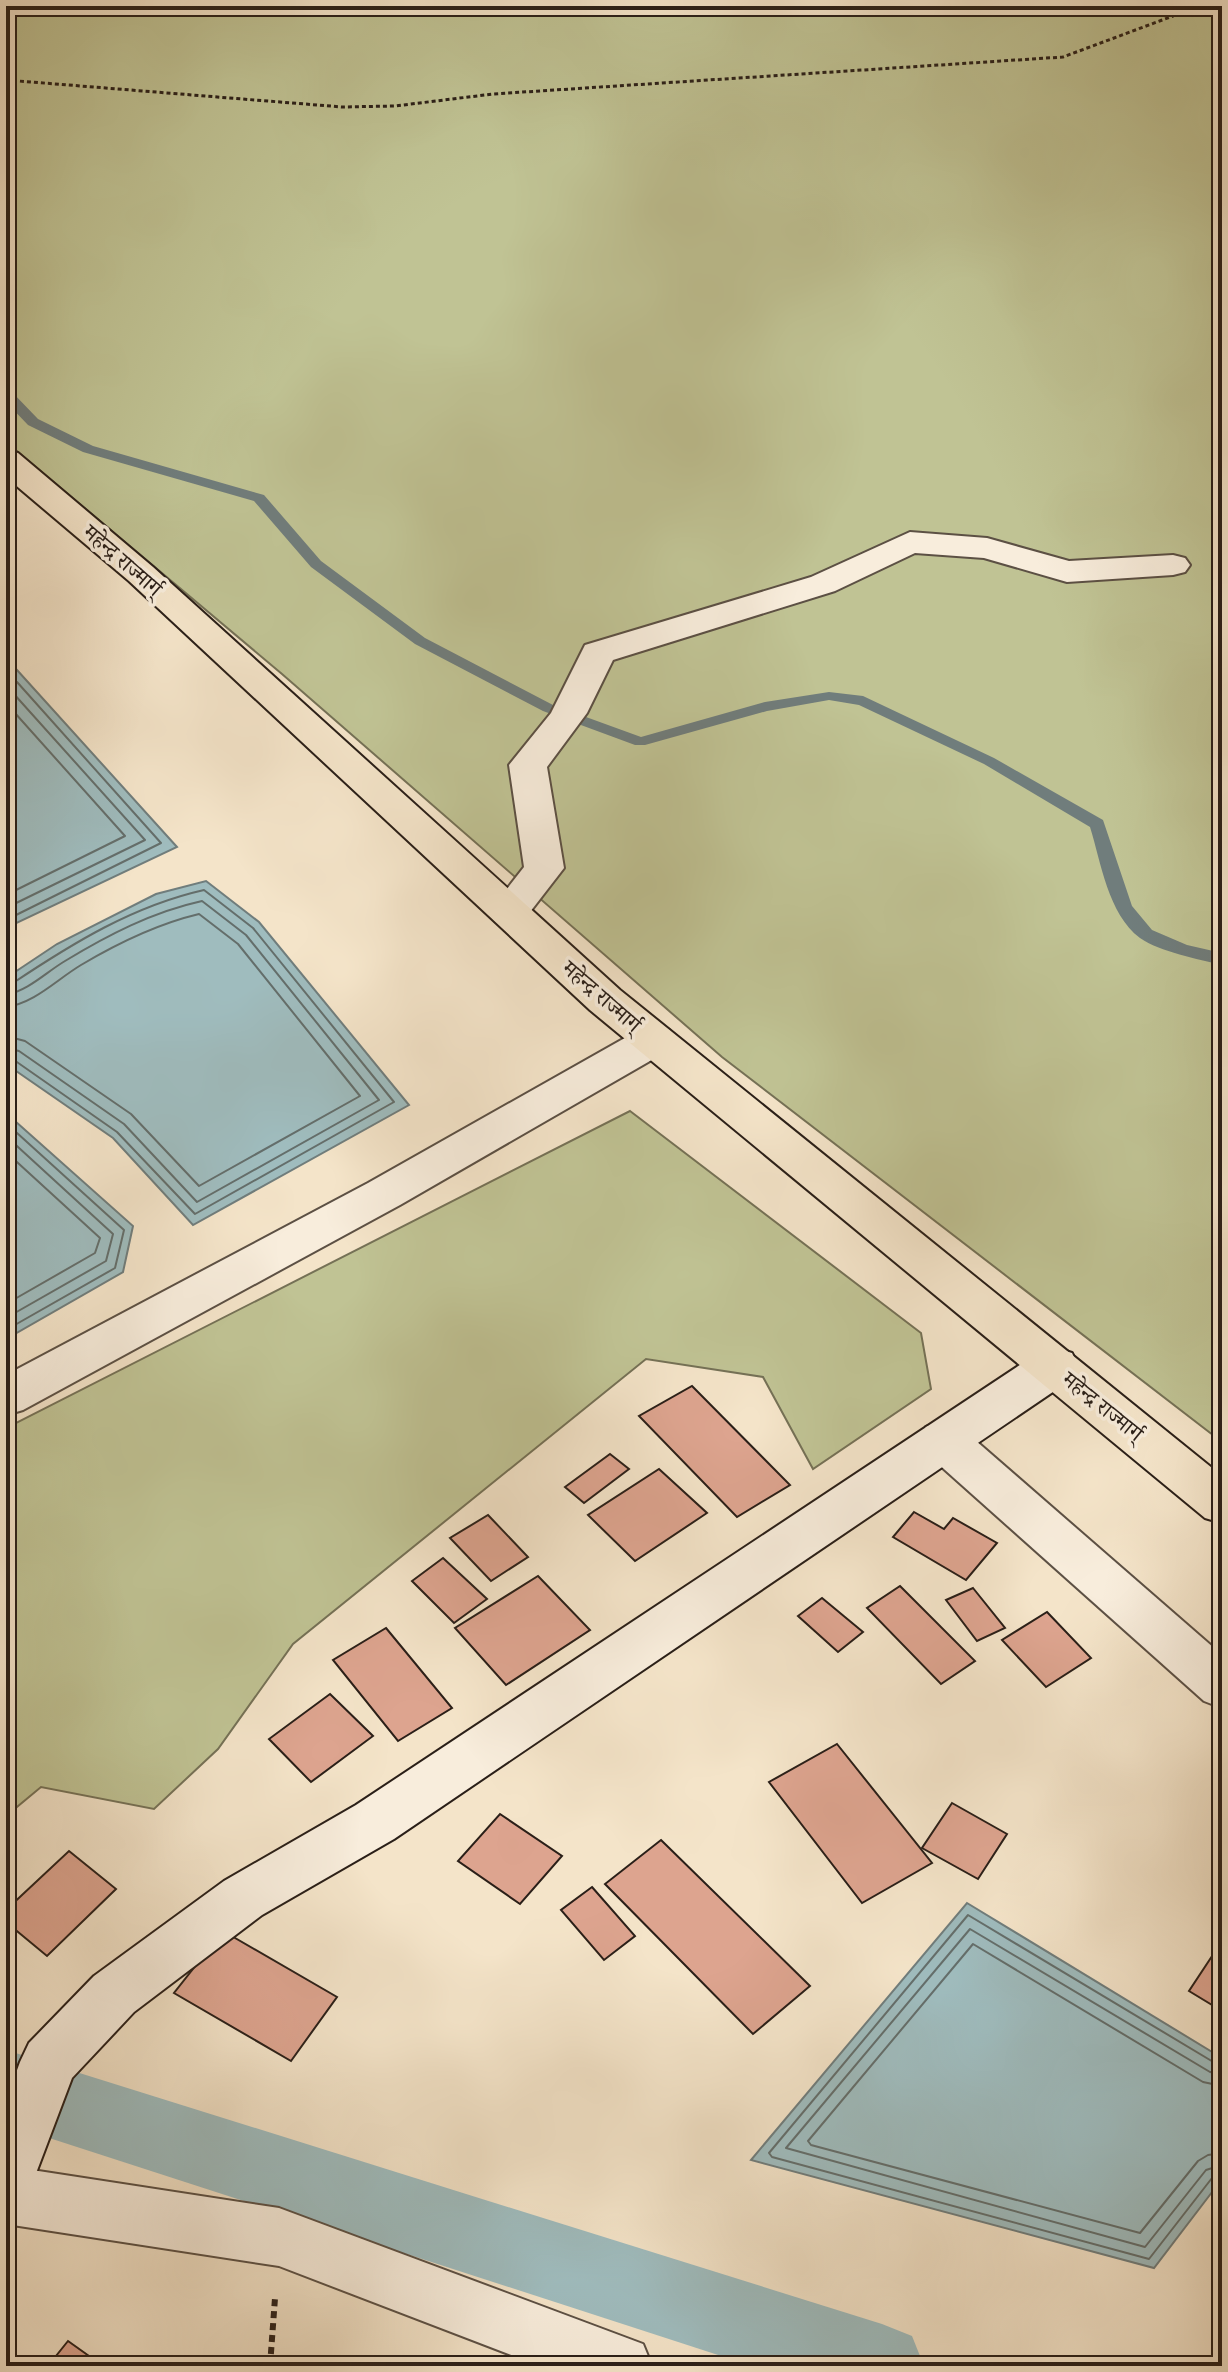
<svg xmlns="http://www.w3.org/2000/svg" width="1228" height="2372" font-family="'IM FELL English','Noto Serif Devanagari',serif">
<rect width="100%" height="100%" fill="#f4e4c9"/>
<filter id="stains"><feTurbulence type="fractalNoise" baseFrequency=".0025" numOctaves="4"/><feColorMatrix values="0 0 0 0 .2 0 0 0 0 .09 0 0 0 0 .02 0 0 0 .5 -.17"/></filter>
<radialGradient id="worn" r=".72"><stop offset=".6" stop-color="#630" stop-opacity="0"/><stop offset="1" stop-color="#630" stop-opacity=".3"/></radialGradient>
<g fill="#c0c394" stroke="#757156" stroke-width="2">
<polygon points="6,6 1222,6 1222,1442 722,1057 282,674 6,442"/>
<polygon points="630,1111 921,1333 931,1389 813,1469 763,1377 646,1359 293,1644 218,1749 154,1809 41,1787 6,1816 6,1428"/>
</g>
<g fill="#9fbcbe" stroke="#707d7c" stroke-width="2">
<polygon points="17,670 177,847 6,928 6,674"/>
<polygon points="206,881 259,922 409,1105 193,1225 113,1138 6,1064 6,978 57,944 156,894"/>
<polygon points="6,1113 133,1226 123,1272 6,1339"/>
<polygon points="967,1903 1222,2058 1222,2179 1154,2268 751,2160"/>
</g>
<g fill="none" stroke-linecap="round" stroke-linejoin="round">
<g stroke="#646e6b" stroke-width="2">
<polyline points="6,681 17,682 161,843 6,920"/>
<polyline points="6,691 13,693 145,840 6,908"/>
<polyline points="6,703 125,836 6,895"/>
<path d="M 6,984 L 13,983 C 73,943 133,906 204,890 L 253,928 L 394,1102 L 195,1214 L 117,1132 L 14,1060 L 6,1058"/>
<path d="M 6,995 C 29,990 45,973 65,961 C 108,935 152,912 202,901 L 246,935 L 379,1100 L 197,1202 L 124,1124 L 19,1051 L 6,1048"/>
<path d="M 6,1007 C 35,1003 56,980 81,965 C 118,943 157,924 199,914 L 238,944 L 360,1096 L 199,1186 L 131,1114 L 25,1041 L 6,1036"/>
<polyline points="6,1123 124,1230 115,1268 6,1330"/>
<polyline points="6,1136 113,1234 106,1261 6,1318"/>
<polyline points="6,1152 100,1238 95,1253 6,1304"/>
<polyline points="1222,2064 1215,2063 968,1915 769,2153 772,2157 1149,2259 1212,2178 1222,2175"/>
<polyline points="1222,2074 1210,2072 970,1929 786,2148 1145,2247 1206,2170 1222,2165"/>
<polyline points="1222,2086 1203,2082 973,1944 808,2141 811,2145 1140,2233 1198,2161 1208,2155 1222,2153"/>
</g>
<path fill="#707d7c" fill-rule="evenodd" d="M 6,390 L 11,391 L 38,419 L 93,446 L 264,495 L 321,561 L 425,638 L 553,705 L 641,737 L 765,702 L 829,692 L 863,696 L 994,758 L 1103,820 L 1132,906 L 1152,930 L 1187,945 L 1222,953 L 1222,965 C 1198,959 1160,952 1140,938 C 1108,914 1101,862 1090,827 L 984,764 L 859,705 L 829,700 L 767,711 L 645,745 L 635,745 L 543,711 L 415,644 L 311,567 L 254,501 L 83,452 L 28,425 L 6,402 Z"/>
<polygon fill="#9fbcbe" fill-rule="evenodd" points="6,2050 882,2324 912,2336 924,2366 752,2366 6,2124"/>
</g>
<g fill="#dda48f" stroke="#2a1f18" stroke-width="2">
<polygon points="692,1386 790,1485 737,1517 639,1416"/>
<polygon points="610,1454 629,1469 584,1503 565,1487"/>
<polygon points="659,1469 707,1513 635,1561 588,1515"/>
<polygon points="914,1512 944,1529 953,1518 997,1543 966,1580 893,1537"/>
<polygon points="488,1515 528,1557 491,1581 450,1538"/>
<polygon points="443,1558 487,1599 454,1623 412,1581"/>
<polygon points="538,1576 590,1630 506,1685 455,1628"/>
<polygon points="900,1586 975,1661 941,1684 867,1608"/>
<polygon points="973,1588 1005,1628 977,1641 946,1600"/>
<polygon points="822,1598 863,1632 838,1652 798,1616"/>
<polygon points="1047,1612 1091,1658 1046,1687 1002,1640"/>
<polygon points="386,1628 452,1708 398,1741 333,1660"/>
<polygon points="330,1694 373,1736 311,1782 269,1739"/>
<polygon points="837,1744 932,1863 862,1903 769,1782"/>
<polygon points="952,1803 1007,1834 978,1879 922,1848"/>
<polygon points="500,1814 562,1856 520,1904 458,1861"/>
<polygon points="661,1840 810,1986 753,2034 605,1884"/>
<polygon points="69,1851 116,1889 47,1956 6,1922 6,1910"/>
<polygon points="592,1887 635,1936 604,1960 561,1910"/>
<polygon points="223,1931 337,1997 291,2061 174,1993"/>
<polygon points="1222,1941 1222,2011 1189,1991"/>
<polygon points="68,2341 103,2366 48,2366"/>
</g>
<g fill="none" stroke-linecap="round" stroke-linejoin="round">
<g stroke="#5c5044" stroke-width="4">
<g id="street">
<polygon points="910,532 987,538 1069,561 1173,555 1185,558 1190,565 1185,572 1173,575 1067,582 984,558 915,553 835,591 613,660 587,713 547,767 564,868 523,921 509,925 495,921 489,912 524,867 509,765 551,713 585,645 811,577"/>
<polygon points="654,1026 669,1030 675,1040 669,1050 400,1205 23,1410 6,1415 6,1375 368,1183 639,1030"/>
<polygon points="943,1421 960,1427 1222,1655 1222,1708 1204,1701 926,1453 919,1440 926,1427"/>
<polygon points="6,2166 279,2208 643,2344 652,2366 540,2366 279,2266 6,2224"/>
</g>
</g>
<g stroke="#2a1f18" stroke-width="4">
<polygon id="secondary" points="1055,1348 1072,1353 1078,1366 1072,1379 394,1839 262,1915 134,2012 72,2078 27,2197 6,2205 6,2100 20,2062 29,2043 94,1976 224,1881 356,1805 1038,1353"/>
</g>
<g stroke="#2a1f18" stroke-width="4">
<polygon id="highway" points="6,450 18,453 153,567 620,990 1222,1476 1222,1523 1205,1518 590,1010 129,581 6,477"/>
</g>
<polyline stroke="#2a1f18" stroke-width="3" stroke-dasharray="4 3" stroke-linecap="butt" points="6,80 342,107 395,106 493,94 1063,57 1173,16 1189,6"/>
<polyline stroke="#2a1f18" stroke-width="6" stroke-dasharray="7 5" stroke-linecap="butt" points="270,2366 275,2298"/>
<use href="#street" fill="#f8eddc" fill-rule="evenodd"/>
<use href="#secondary" fill="#f8eddc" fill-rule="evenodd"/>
<use href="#highway" fill="#f4e4c9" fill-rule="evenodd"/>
</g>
<g text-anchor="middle" stroke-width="7" stroke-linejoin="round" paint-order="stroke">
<g font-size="22" fill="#2a1f18" stroke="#f8eddc">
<text transform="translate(123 560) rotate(41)" y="8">महेन्द्र राज्मार्ग्</text>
<text transform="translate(602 996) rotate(41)" y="8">महेन्द्र राज्मार्ग्</text>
<text transform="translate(1103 1406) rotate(39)" y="8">महेन्द्र राज्मार्ग्</text>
</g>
</g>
<rect width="1228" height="2372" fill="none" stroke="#f4e4c9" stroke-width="32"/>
<rect x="8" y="8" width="1212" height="2356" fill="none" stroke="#2a1f18" stroke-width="4"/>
<rect x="16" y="16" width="1196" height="2340" fill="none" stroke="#2a1f18" stroke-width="2"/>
<rect width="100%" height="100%" filter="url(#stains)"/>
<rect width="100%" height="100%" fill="url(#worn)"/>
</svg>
